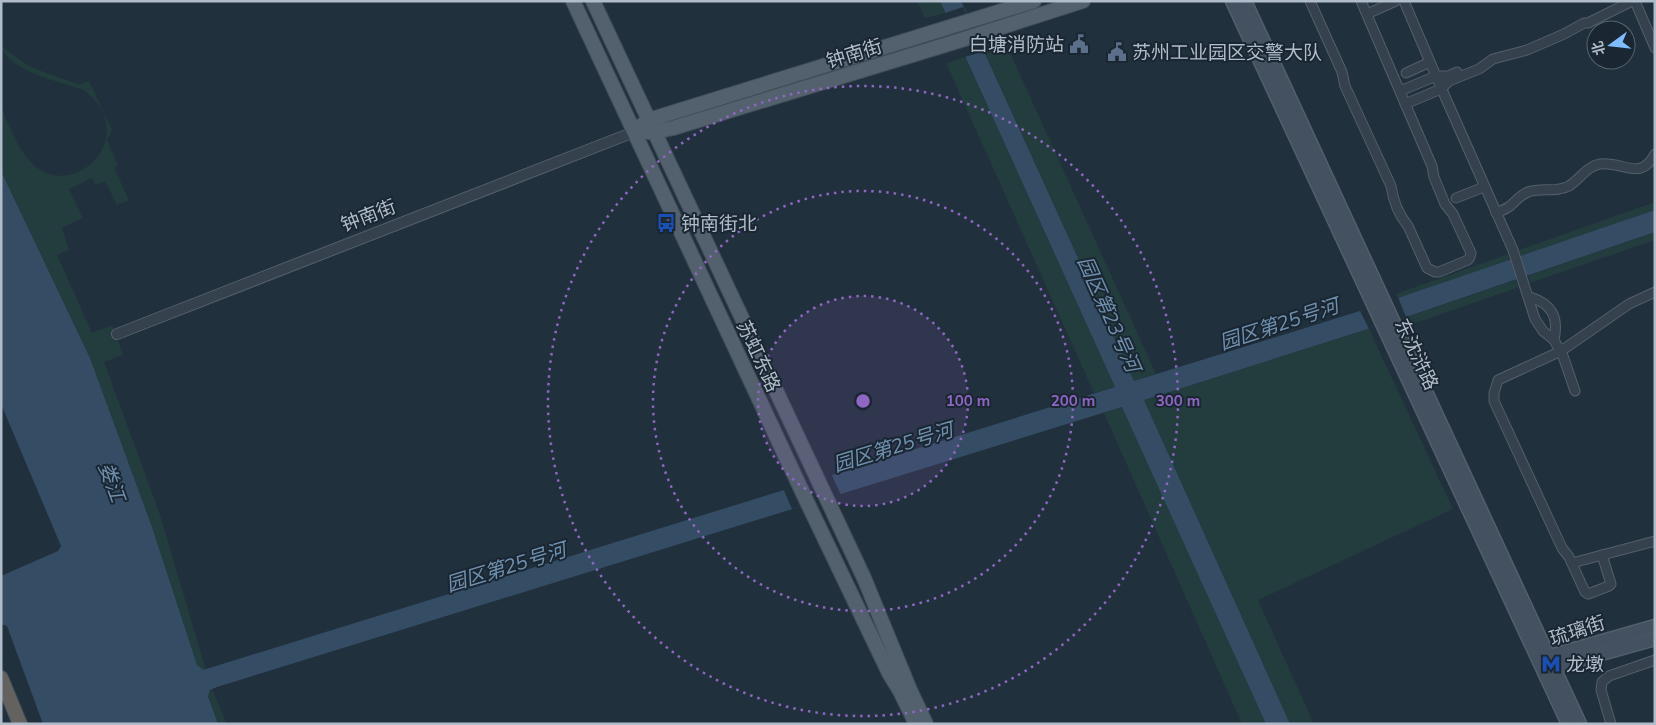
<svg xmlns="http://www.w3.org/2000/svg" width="1656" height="725" font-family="Mulish,'Noto Sans SC',sans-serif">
<rect width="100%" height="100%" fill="#21303d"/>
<g fill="#233d3e">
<polygon points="917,1 940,1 945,13 925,18"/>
<polygon points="1006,44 1156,374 1134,381 984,51"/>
<path d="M 1,46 L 30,67 L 80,85 L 89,81 L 112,130 L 107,140 L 118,165 L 114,168 L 129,200 L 117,205 L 105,181 L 95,185 L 92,178 L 69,189 L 83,218 L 62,228 L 69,250 L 57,255 L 92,333 L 112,325 L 123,355 L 104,362 L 159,512 L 206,670 L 201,670 L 197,666 L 152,527 L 90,358 L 1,171 L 1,108 C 9,124 16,145 28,159 C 69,209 145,136 84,90 C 61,82 8,71 1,46 Z"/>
<polygon points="965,57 1115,387 1094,393 946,63"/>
<polygon points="1655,202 1655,210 1521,257 1519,250"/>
<polygon points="1655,232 1655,240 1530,283 1528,276"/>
<polygon points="1508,254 1510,260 1398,299 1396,294"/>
<polygon points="1516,280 1519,287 1410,325 1406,317"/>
<polygon points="1369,329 1453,509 1258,600 1314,724 1290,724 1144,400"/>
<polygon points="1123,407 1266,724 1242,724 1104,413"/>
<polygon points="212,689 227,724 218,724 208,694"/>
</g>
<polygon fill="#344d65" points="940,1 961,1 1134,381 1360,311 1655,210 1655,232 1406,317 1144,400 1290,724 1266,724 1122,407 217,687 210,690 208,696 218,724 43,724 7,626 1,624 1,576 58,551 61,546 1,404 1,171 90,358 152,527 197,665 203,670 784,490 785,493 830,479 833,478 832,475 1115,387"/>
<g fill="#21303d">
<polygon points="963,7 984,51 965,57 945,13"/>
<polygon points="1398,297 1406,317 1369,329 1360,311"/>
<polygon points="833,478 841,495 792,509 785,493"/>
</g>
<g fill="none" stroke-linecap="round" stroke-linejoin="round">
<g stroke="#535f6b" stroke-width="11">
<g id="minor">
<path d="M 1310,1 L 1342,72 L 1345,86 L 1391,186 C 1393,200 1399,215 1408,226 L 1427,268 L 1435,272 L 1439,272 L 1468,260 L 1470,257 L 1471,253 L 1453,214 L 1445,204 L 1434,177 L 1432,166 L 1361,1"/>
<polyline points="1404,1 1439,83 1513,250 1535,319 1543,331 1554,340 1563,356 1575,391"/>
<polyline points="1635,1 1655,48"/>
<polyline points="1367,14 1396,1"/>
<polyline points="1406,73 1430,62"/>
<polyline points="1400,91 1436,76 1448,76 1457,72"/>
<polyline points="1405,104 1441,89 1449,81 1479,69 1493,59 1527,50 1564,34 1584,23 1588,23 1632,1"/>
<polyline points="1456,198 1484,187"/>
<path d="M 1496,213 C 1501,211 1506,209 1510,206 C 1516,201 1520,195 1528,192 C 1541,187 1556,193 1569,186 C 1580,179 1587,166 1600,164 C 1623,161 1640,182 1655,154"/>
<path d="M 1530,297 C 1552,304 1559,317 1554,340"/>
<polyline points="1602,555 1611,584 1609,586 1588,594 1585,592 1569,557 1562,548 1494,401 1494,393 1498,380 1561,351 1629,304 1655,292"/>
<polyline points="1572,563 1655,541"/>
<polyline points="1611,724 1601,690 1602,682 1609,676 1655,660"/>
</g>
</g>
<g stroke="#535f6b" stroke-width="12">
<polyline id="tertiary" points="117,334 634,132"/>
</g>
<g stroke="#535f6b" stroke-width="15">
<g id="secondary">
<polyline points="1232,1 1568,724"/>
<polyline points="1245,1 1580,724"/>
<polyline points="1545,663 1550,656 1655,626"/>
<polyline points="1547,668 1562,665 1655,639"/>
</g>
</g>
<g stroke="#414d59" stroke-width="16">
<g id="primary">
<polyline points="573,1 808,504 889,673 900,691 916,724"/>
<polyline points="593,1 864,578 910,690 926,724"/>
<polyline points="642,125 649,120 671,113 1034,1"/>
<polyline points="647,132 655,132 673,128 958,41 1083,1"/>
</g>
</g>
<g stroke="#404c58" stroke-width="16">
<polyline id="trunk" points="1,678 20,724"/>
</g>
<use href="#minor" stroke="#35414d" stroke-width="9"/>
<use href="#tertiary" stroke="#35414d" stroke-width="10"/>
<use href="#secondary" stroke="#435160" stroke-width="12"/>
<use href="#primary" stroke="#53606d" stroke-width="14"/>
<use href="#trunk" stroke="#64625f" stroke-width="14"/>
</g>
<circle cx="863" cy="401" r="105" fill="#9066c3" fill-opacity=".12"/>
<g fill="none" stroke="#9066c3" stroke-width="2.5" stroke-dasharray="2.5 5">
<circle cx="863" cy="401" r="105"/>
<circle cx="863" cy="401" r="210"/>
<circle cx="863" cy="401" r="315"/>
</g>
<defs>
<g id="civic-bare" transform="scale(1.5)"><path d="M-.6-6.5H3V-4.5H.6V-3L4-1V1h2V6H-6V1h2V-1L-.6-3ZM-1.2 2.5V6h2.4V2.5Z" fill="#5c6f8a" stroke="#1a2632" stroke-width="2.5" paint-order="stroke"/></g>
<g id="bus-bare" transform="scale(1.5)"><path d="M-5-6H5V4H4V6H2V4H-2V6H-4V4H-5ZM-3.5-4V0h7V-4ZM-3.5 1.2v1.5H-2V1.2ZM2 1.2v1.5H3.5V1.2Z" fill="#1a4fb4" stroke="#1a2632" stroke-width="2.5" paint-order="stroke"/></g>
<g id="metro-bare" transform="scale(1.5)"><path d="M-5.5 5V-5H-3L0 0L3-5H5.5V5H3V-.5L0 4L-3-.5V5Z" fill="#1a4fb4" stroke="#1a2632" stroke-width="2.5" paint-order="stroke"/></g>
</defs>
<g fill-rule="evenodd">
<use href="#civic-bare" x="1079" y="44"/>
<use href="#civic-bare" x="1117" y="52"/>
<use href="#bus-bare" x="666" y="223"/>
<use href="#metro-bare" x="1551" y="664"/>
</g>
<g text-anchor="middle" stroke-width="4" stroke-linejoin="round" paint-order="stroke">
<g font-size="19" fill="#b0bcc9" stroke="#1a2632" text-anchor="start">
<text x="1064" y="51" text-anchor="end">白塘消防站</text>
<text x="1132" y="59">苏州工业园区交警大队</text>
<text x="681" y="230">钟南街北</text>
<text x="1566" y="671">龙墩</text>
</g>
<g font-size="19" fill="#b0bcc9" stroke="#1a2632">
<text transform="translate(854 53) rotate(-17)" y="7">钟南街</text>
<text transform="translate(368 215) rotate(-21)" y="7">钟南街</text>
<text transform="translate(1417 354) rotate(65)" y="7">东沈浒路</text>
<text transform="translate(759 356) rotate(65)" y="7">苏虹东路</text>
<text transform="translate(1577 630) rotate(-18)" y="7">琉璃街</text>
</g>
<g font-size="20" font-style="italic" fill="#6f90ae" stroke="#1a2632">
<text transform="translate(1109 314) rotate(66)" y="7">园区第23号河</text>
<text transform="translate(1279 324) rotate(-18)" y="7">园区第25号河</text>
<text transform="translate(893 447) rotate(-17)" y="7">园区第25号河</text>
<text transform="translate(112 482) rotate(70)" y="7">娄江</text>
<text transform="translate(506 567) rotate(-17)" y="7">园区第25号河</text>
</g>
</g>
<circle cx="863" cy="401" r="8" fill="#9066c3" stroke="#1a2632" stroke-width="2.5"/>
<g font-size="15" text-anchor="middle" font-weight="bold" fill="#9066c3" stroke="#1a2632" stroke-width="4" stroke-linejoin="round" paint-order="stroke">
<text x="968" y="406">100 m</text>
<text x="1073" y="406">200 m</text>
<text x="1178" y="406">300 m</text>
</g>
<rect width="1656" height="725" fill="none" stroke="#b0bcc9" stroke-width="5"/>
<g transform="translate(1611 45) rotate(255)"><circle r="24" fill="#1a2632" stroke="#56626e"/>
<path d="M0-4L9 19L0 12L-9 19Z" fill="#7fbcff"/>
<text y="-8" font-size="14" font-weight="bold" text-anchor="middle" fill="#b0bcc9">北</text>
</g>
</svg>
